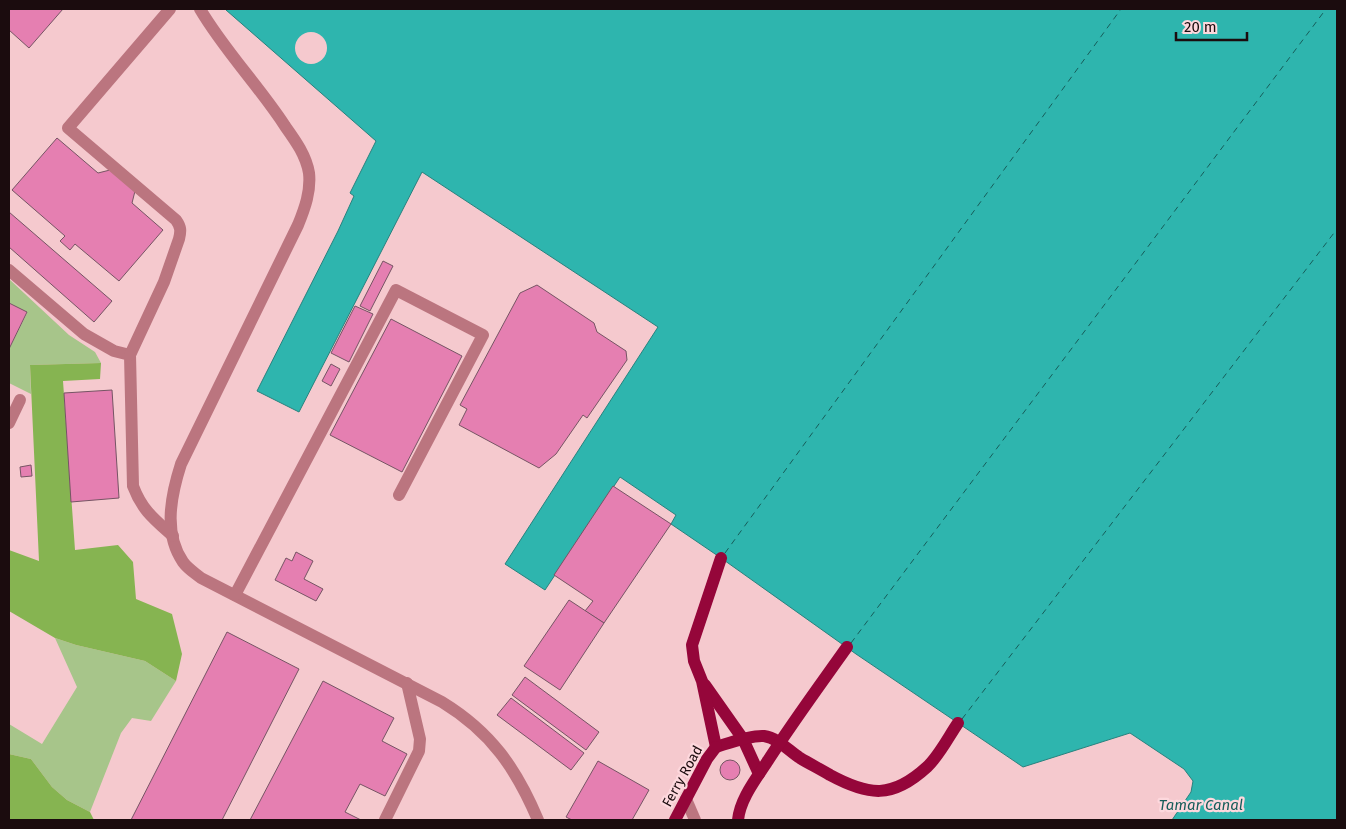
<svg xmlns="http://www.w3.org/2000/svg" width="1346" height="829" font-family="'Fira Sans',sans-serif">
<rect width="100%" height="100%" fill="#f5c9ce"/>
<g fill="#a7c58a">
<polygon points="9,279 69,335 95,352 101,363 30,365 31,394 9,383 9,349 27,313 9,303"/>
<polygon points="55,638 76,645 145,661 176,681 151,721 132,718 121,733 90,812 67,800 52,787 31,759 9,754 9,724 42,744 77,687"/>
</g>
<g fill="#86b451">
<polygon points="101,363 100,379 63,381 75,550 118,545 133,562 136,599 172,614 182,654 176,681 145,661 76,645 55,638 9,611 9,550 39,561 30,365"/>
<polygon points="9,754 31,759 52,787 67,800 90,812 94,820 9,820"/>
</g>
<polygon fill="#2eb5ae" stroke="#28827e" points="228,9 1337,9 1337,820 1172,820 1191,792 1193,781 1184,769 1130,733 1023,767 856,654 721,558 671,524 676,515 620,477 545,590 505,564 658,327 422,172 299,412 257,391 338,231 354,196 350,193 376,141 226,10"/>
<circle fill="#f5c9ce" cx="311" cy="48" r="16"/>
<g fill="none" stroke-linecap="round" stroke-linejoin="round">
<g stroke="#165d5a" stroke-width="1" stroke-dasharray="6 5" stroke-linecap="butt">
<polyline points="725,553 1121,9"/>
<polyline points="851,643 1326,9"/>
<polyline points="962,719 1337,229"/>
</g>
</g>
<g fill="#e57fb1" stroke="#765464">
<polygon points="9,9 63,9 29,48 9,30"/>
<polygon points="57,138 98,173 110,170 135,191 132,203 163,230 119,281 75,244 70,250 60,241 65,236 12,190"/>
<polygon points="9,212 112,301 94,322 9,247"/>
<polygon points="383,261 393,266 370,311 360,306"/>
<polygon points="537,285 594,323 597,332 626,351 627,360 587,418 583,415 556,454 539,468 459,425 467,409 460,405 520,293"/>
<polygon points="9,303 27,312 9,349"/>
<polygon points="355,306 373,314 349,362 331,353"/>
<polygon points="391,319 462,356 402,472 330,435"/>
<polygon points="331,364 340,369 331,386 322,381"/>
<polygon points="112,390 119,498 71,502 64,393"/>
<polygon points="31,465 32,476 21,477 20,467"/>
<polygon points="613,486 671,524 604,623 585,611 593,601 554,575"/>
<polygon points="296,552 313,561 304,579 323,589 316,601 275,580 286,558 292,561"/>
<polygon points="569,600 604,623 560,690 524,666"/>
<polygon points="227,632 299,669 222,820 131,820"/>
<polygon points="525,677 599,732 586,750 512,695"/>
<polygon points="323,681 394,718 382,741 407,754 385,796 360,784 345,812 361,820 250,820"/>
<polygon points="511,698 584,753 571,770 497,715"/>
<circle cx="730" cy="770" r="10"/>
<polygon points="598,761 649,790 632,820 572,820 566,817"/>
</g>
<g fill="none" stroke-linecap="round" stroke-linejoin="round">
<g stroke="#bb757f" stroke-width="12">
<path d="M 200,9 C 224,50 259,86 285,126 C 295,140 306,155 309,173 C 311,191 305,208 298,225 L 181,464 C 171,495 163,533 183,562 C 188,569 195,573 201,578 L 442,702 C 491,732 516,768 538,820"/>
<path d="M 9,270 L 84,334 L 114,351 L 130,355 L 133,486 C 142,510 154,519 173,536"/>
<path d="M 130,355 L 164,282 L 179,239 C 181,231 181,227 176,220 L 68,128 L 170,9"/>
<polyline points="9,423 20,400"/>
<polyline points="235,595 396,290 483,335 399,495"/>
<polyline points="686,799 695,820"/>
<polyline points="385,820 419,751 420,739 407,683"/>
</g>
<g stroke="#95063a" stroke-width="12">
<polyline points="705,685 743,739 759,774"/>
<path d="M 716,747 C 729,743 750,735 764,736 C 778,738 789,751 800,758 C 810,764 820,769 830,775 C 869,796 892,799 927,767 C 939,756 949,736 958,723"/>
<polyline points="716,747 702,681 694,661 692,645 721,558"/>
<polyline points="675,820 707,759 716,747"/>
<path d="M 738,820 C 740,799 756,779 767,762 C 792,723 820,685 847,647"/>
</g>
</g>
<g text-anchor="middle" stroke-width="4.5" stroke-linejoin="round" paint-order="stroke">
<g font-size="14" fill="#1b0c0e" stroke="#fdd8dd">
<text transform="translate(682 776) rotate(-61)" y="5">Ferry Road</text>
</g>
<g font-size="15" font-style="italic" fill="#165d5a" stroke="#fdd8dd">
<text x="1201" y="810">Tamar Canal</text>
</g>
</g>
<rect width="1346" height="829" fill="none" stroke="#1b0c0e" stroke-width="20"/>
<path d="M1176 32v8h71v-8" fill="none" stroke="#1b0c0e" stroke-width="2.5"/>
<text x="1184" y="32" font-size="15" fill="#1b0c0e" stroke="#fdd8dd" stroke-width="4" paint-order="stroke">20 m</text>
</svg>
